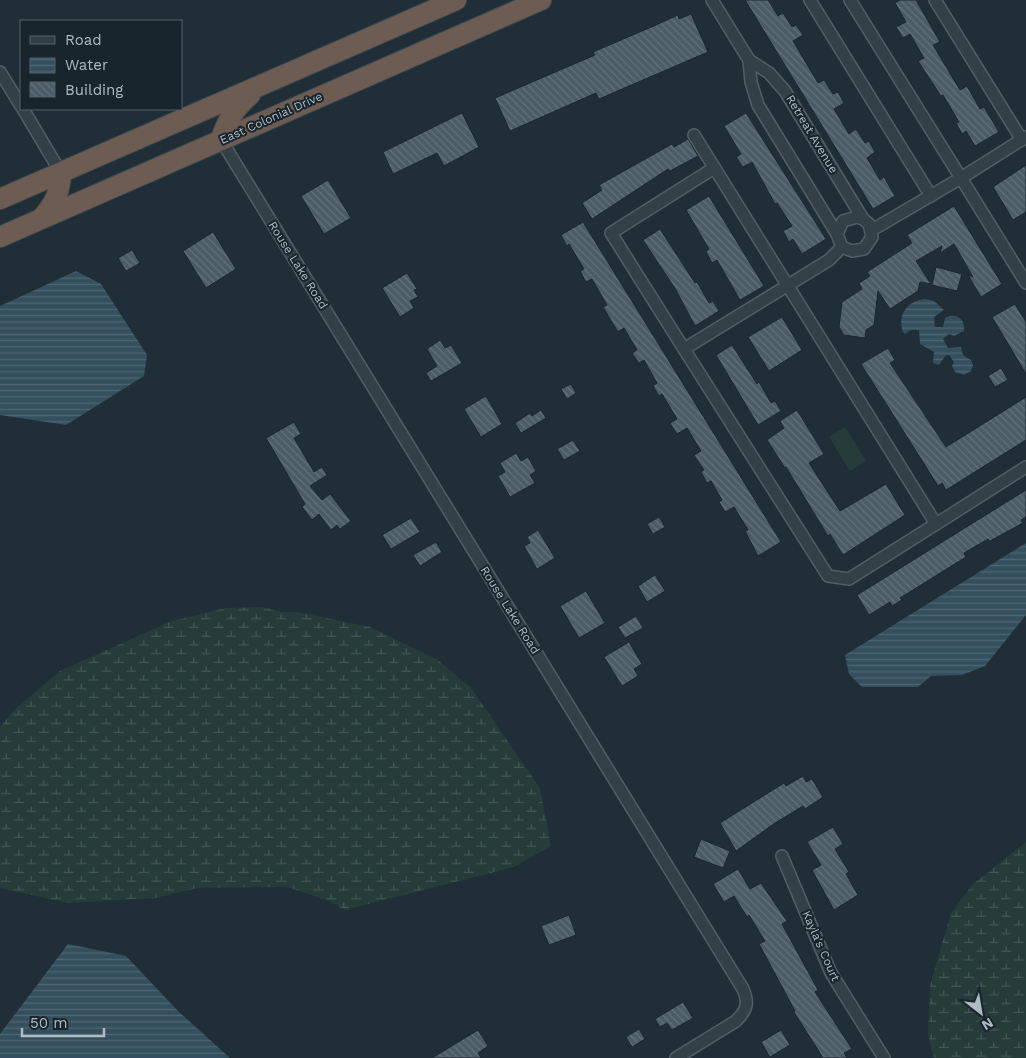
<svg xmlns="http://www.w3.org/2000/svg" width="1026" height="1058" font-family="'Work Sans',sans-serif">
<defs>
<pattern id="wetland-marsh" width="20" height="14" patternUnits="userSpaceOnUse" patternTransform="scale(1.25)"><rect width="20" height="14" fill="#253c38"/><path d="M1 5h8M5 5V1M11 12h8M15 12V8" fill="none" stroke="#425653"/></pattern>
<pattern id="water-rules" width="6" height="5" patternUnits="userSpaceOnUse" patternTransform="scale(1.25)"><rect width="6" height="5" fill="#344f5e"/><path d="M0 2.5h6" fill="none" stroke="#4f6673"/></pattern>
<pattern id="building-back-hatch" width="6" height="6" patternUnits="userSpaceOnUse" patternTransform="scale(1.25)"><rect width="6" height="6" fill="#4b5c66"/><path d="M-1 5l2 2M0 0l6 6M5-1l2 2" fill="none" stroke="#62717a"/></pattern>
</defs>
<rect width="100%" height="100%" fill="#202f37"/>
<g fill="url(#wetland-marsh)">
<polygon points="262,607 282,612 297,612 370,627 438,660 471,688 540,788 551,846 514,867 345,910 329,901 287,887 198,888 155,898 68,903 0,888 0,727 14,710 60,671 169,622 225,608"/>
<polygon points="1026,842 1026,1058 934,1058 928,1035 930,986 951,913 973,884"/>
</g>
<polygon fill="#253c38" points="845,427 866,461 850,471 829,437"/>
<g fill="url(#water-rules)">
<polygon points="76,271 101,284 147,355 144,376 66,425 0,415 0,306"/>
<path d="M 925,299 L 934,301 L 944,310 L 934,317 L 935,327 L 943,327 L 945,318 C 955,312 966,319 964,331 L 954,336 L 949,334 L 943,339 L 948,348 L 961,347 L 963,355 L 971,360 L 973,365 L 971,371 L 964,375 L 955,372 L 952,366 L 954,362 L 949,355 L 945,356 L 939,365 L 933,363 L 934,352 L 920,344 L 919,330 L 911,330 L 905,334 L 903,332 C 897,315 907,301 925,299 Z"/>
<polygon points="1026,543 1026,615 985,666 962,675 931,676 918,687 862,687 849,674 845,655"/>
<polygon points="68,944 126,956 178,1011 230,1058 0,1058 0,1034"/>
</g>
<g fill="url(#building-back-hatch)" stroke="#1b272e">
<polygon points="745,0 768,0 778,16 783,13 792,27 796,25 803,35 793,41 818,83 824,80 833,94 838,92 844,103 834,109 849,134 856,129 865,143 869,141 875,152 867,158 880,180 884,177 895,196 873,209"/>
<polygon points="900,0 916,0 940,42 933,45 960,90 967,86 980,109 984,107 999,132 975,146 966,131 962,134 956,123 959,122 943,95 941,96 918,61 924,58 910,34 903,38 896,27 906,22 895,3"/>
<polygon points="691,14 708,52 599,99 596,93 510,131 495,98 595,55 593,52 656,25 678,15 679,19"/>
<polygon points="462,113 479,147 444,166 437,153 393,174 383,152"/>
<polygon points="746,113 826,239 802,254 793,239 789,242 783,231 792,226 777,203 775,204 752,162 743,167 736,157 741,154 724,126"/>
<polygon points="688,139 698,156 670,171 668,169 592,219 582,203 602,190 599,185 672,144 674,147"/>
<polygon points="1026,165 1026,212 1013,220 993,187"/>
<polygon points="328,180 351,218 324,234 301,196"/>
<polygon points="709,196 764,286 740,300 717,260 712,263 706,252 709,249 686,210"/>
<polygon points="954,206 1002,284 981,297 968,275 973,277 954,244 940,253 942,246 916,261 931,284 920,282 918,291 890,309 878,291 874,325 866,330 865,338 844,335 839,327 842,302 862,289 859,283 870,276 867,272 912,243 907,235"/>
<polygon points="583,222 781,542 758,556 745,531 748,530 734,507 725,512 719,502 722,500 711,481 707,483 701,472 704,470 694,455 701,451 687,428 677,434 670,423 677,419 662,394 659,396 653,386 657,383 644,360 639,363 632,353 637,350 624,328 618,332 603,307 607,305 592,279 586,282 580,271 584,269 569,244 567,246 561,235"/>
<polygon points="660,229 695,283 697,282 709,303 713,301 719,311 695,326 676,290 643,240"/>
<polygon points="213,232 236,269 206,288 183,251"/>
<polygon points="132,250 140,263 126,271 118,258"/>
<polygon points="936,267 962,274 957,291 932,285"/>
<polygon points="407,273 417,289 414,290 418,297 410,301 414,308 400,317 382,288"/>
<polygon points="1015,304 1026,322 1026,374 992,317"/>
<polygon points="782,317 802,350 769,371 748,337"/>
<polygon points="440,340 445,348 451,345 462,363 431,381 426,373 437,366 427,349"/>
<polygon points="732,345 757,384 759,382 771,403 775,401 781,411 758,425 716,355"/>
<polygon points="888,348 895,360 890,363 946,447 1026,397 1026,440 946,490 942,483 938,486 861,364"/>
<polygon points="1001,368 1008,380 995,387 988,376"/>
<polygon points="571,384 576,393 567,399 561,389"/>
<polygon points="486,396 502,424 481,437 464,409"/>
<polygon points="541,410 546,418 521,433 515,423 530,413 532,416"/>
<polygon points="797,410 824,454 809,463 840,511 886,484 905,515 843,555 830,534 828,536 786,467 785,468 767,440 784,428 780,421"/>
<polygon points="294,422 301,434 294,438 314,472 322,467 327,475 310,486 322,500 330,494 351,521 340,529 337,525 331,530 319,514 312,520 302,507 305,504 266,438"/>
<polygon points="573,440 580,451 564,460 557,449"/>
<polygon points="516,453 521,461 528,457 536,471 530,475 535,483 510,497 498,476 505,472 500,463"/>
<polygon points="1026,490 1026,517 1021,520 1023,523 990,541 988,539 964,553 966,557 900,598 902,600 892,606 890,602 869,615 857,595"/>
<polygon points="659,517 665,527 653,534 647,524"/>
<polygon points="411,518 420,532 391,549 382,535"/>
<polygon points="538,530 555,558 537,569 524,546 530,543 527,537"/>
<polygon points="436,542 442,552 420,566 413,555"/>
<polygon points="655,575 665,591 647,602 638,586"/>
<polygon points="586,591 605,623 579,638 560,606"/>
<polygon points="636,616 643,628 625,638 618,627"/>
<polygon points="629,642 642,664 634,669 638,676 622,686 604,657"/>
<polygon points="803,776 806,782 812,779 823,797 805,809 803,806 775,823 736,851 720,823 784,783 786,786"/>
<polygon points="833,827 843,844 835,849 849,872 846,874 858,895 834,910 812,870 821,865 807,842"/>
<polygon points="701,839 730,851 723,868 694,857"/>
<polygon points="738,869 750,889 761,883 787,921 782,924 818,990 815,992 852,1049 844,1053 847,1058 823,1058 794,1012 795,1011 759,944 765,941 749,915 747,917 734,896 724,902 713,884"/>
<polygon points="569,915 576,935 549,945 541,926"/>
<polygon points="683,1002 693,1018 672,1030 667,1023 660,1027 655,1019"/>
<polygon points="639,1029 645,1039 632,1047 626,1037"/>
<polygon points="478,1030 488,1046 478,1053 481,1058 432,1058"/>
<polygon points="781,1030 790,1045 770,1057 761,1042"/>
</g>
<g fill="none" stroke-linecap="round" stroke-linejoin="round">
<g stroke="#515e65" stroke-width="14">
<g id="street">
<polyline points="712,0 749,60 769,73 785,91 863,219 869,224 872,237 864,249 852,251 842,247 837,234 843,221 857,217 863,219"/>
<polyline points="810,0 931,196"/>
<polyline points="850,0 961,178 872,230"/>
<polyline points="935,0 1022,140"/>
<polyline points="749,60 751,82 758,105 837,234"/>
<polyline points="0,72 21,106"/>
<polyline points="23,109 61,173"/>
<polyline points="694,135 936,524 1026,467"/>
<polyline points="1026,137 961,178 1026,283"/>
<path d="M 221,140 L 743,989 C 749,1003 747,1010 736,1021 L 676,1058"/>
<polyline points="714,168 611,233 684,349 829,260 842,247"/>
<polyline points="684,349 828,576 849,579 936,524"/>
<polyline points="782,856 831,973 884,1058"/>
</g>
</g>
<g stroke="#3e4b52" stroke-width="22">
<g id="highway">
<path d="M 221,140 C 226,121 235,108 250,95"/>
<polyline points="0,199 456,0"/>
<path d="M 42,218 C 55,203 60,192 61,173"/>
<polyline points="0,237 541,0"/>
</g>
</g>
<use href="#street" stroke="#344047" stroke-width="11"/>
<use href="#highway" stroke="#6d5c51" stroke-width="20"/>
</g>
<g text-anchor="middle" stroke-width="4" stroke-linejoin="round" paint-order="stroke">
<g font-size="12" fill="#aebbc4" stroke="#19252c">
<text transform="translate(271 118) rotate(-24)" y="4">East Colonial Drive</text>
<text transform="translate(812 134) rotate(59)" y="4">Retreat Avenue</text>
<text transform="translate(298 265) rotate(58)" y="4">Rouse Lake Road</text>
<text transform="translate(510 610) rotate(58)" y="4">Rouse Lake Road</text>
<text transform="translate(821 946) rotate(66)" y="4">Kayla's Court</text>
</g>
</g>
<rect x="20" y="20" width="162" height="90" fill="#19252c" stroke="#556169"/>
<rect x="30" y="36" width="25" height="8" fill="#344047" stroke="#556169"/>
<text x="65" y="45" font-size="15" fill="#aebbc4">Road</text>
<rect x="30" y="58" width="25" height="15" fill="url(#water-rules)" stroke="#556169"/>
<text x="65" y="70" font-size="15" fill="#aebbc4">Water</text>
<rect x="30" y="82" width="25" height="15" fill="url(#building-back-hatch)" stroke="#556169"/>
<text x="65" y="95" font-size="15" fill="#aebbc4">Building</text>
<g transform="translate(981 1013) rotate(149)" stroke="#19252c" stroke-width="4" paint-order="stroke">
<path d="M0-4L9 19L0 12L-9 19Z" fill="#aebbc4"/>
<text y="-8" font-size="14" font-weight="bold" text-anchor="middle" fill="#aebbc4">N</text>
</g>
<path d="M22 1028v8h82v-8" fill="none" stroke="#aebbc4" stroke-width="2.5"/>
<text x="30" y="1028" font-size="15" fill="#aebbc4" stroke="#19252c" stroke-width="4" paint-order="stroke">50 m</text>
</svg>
